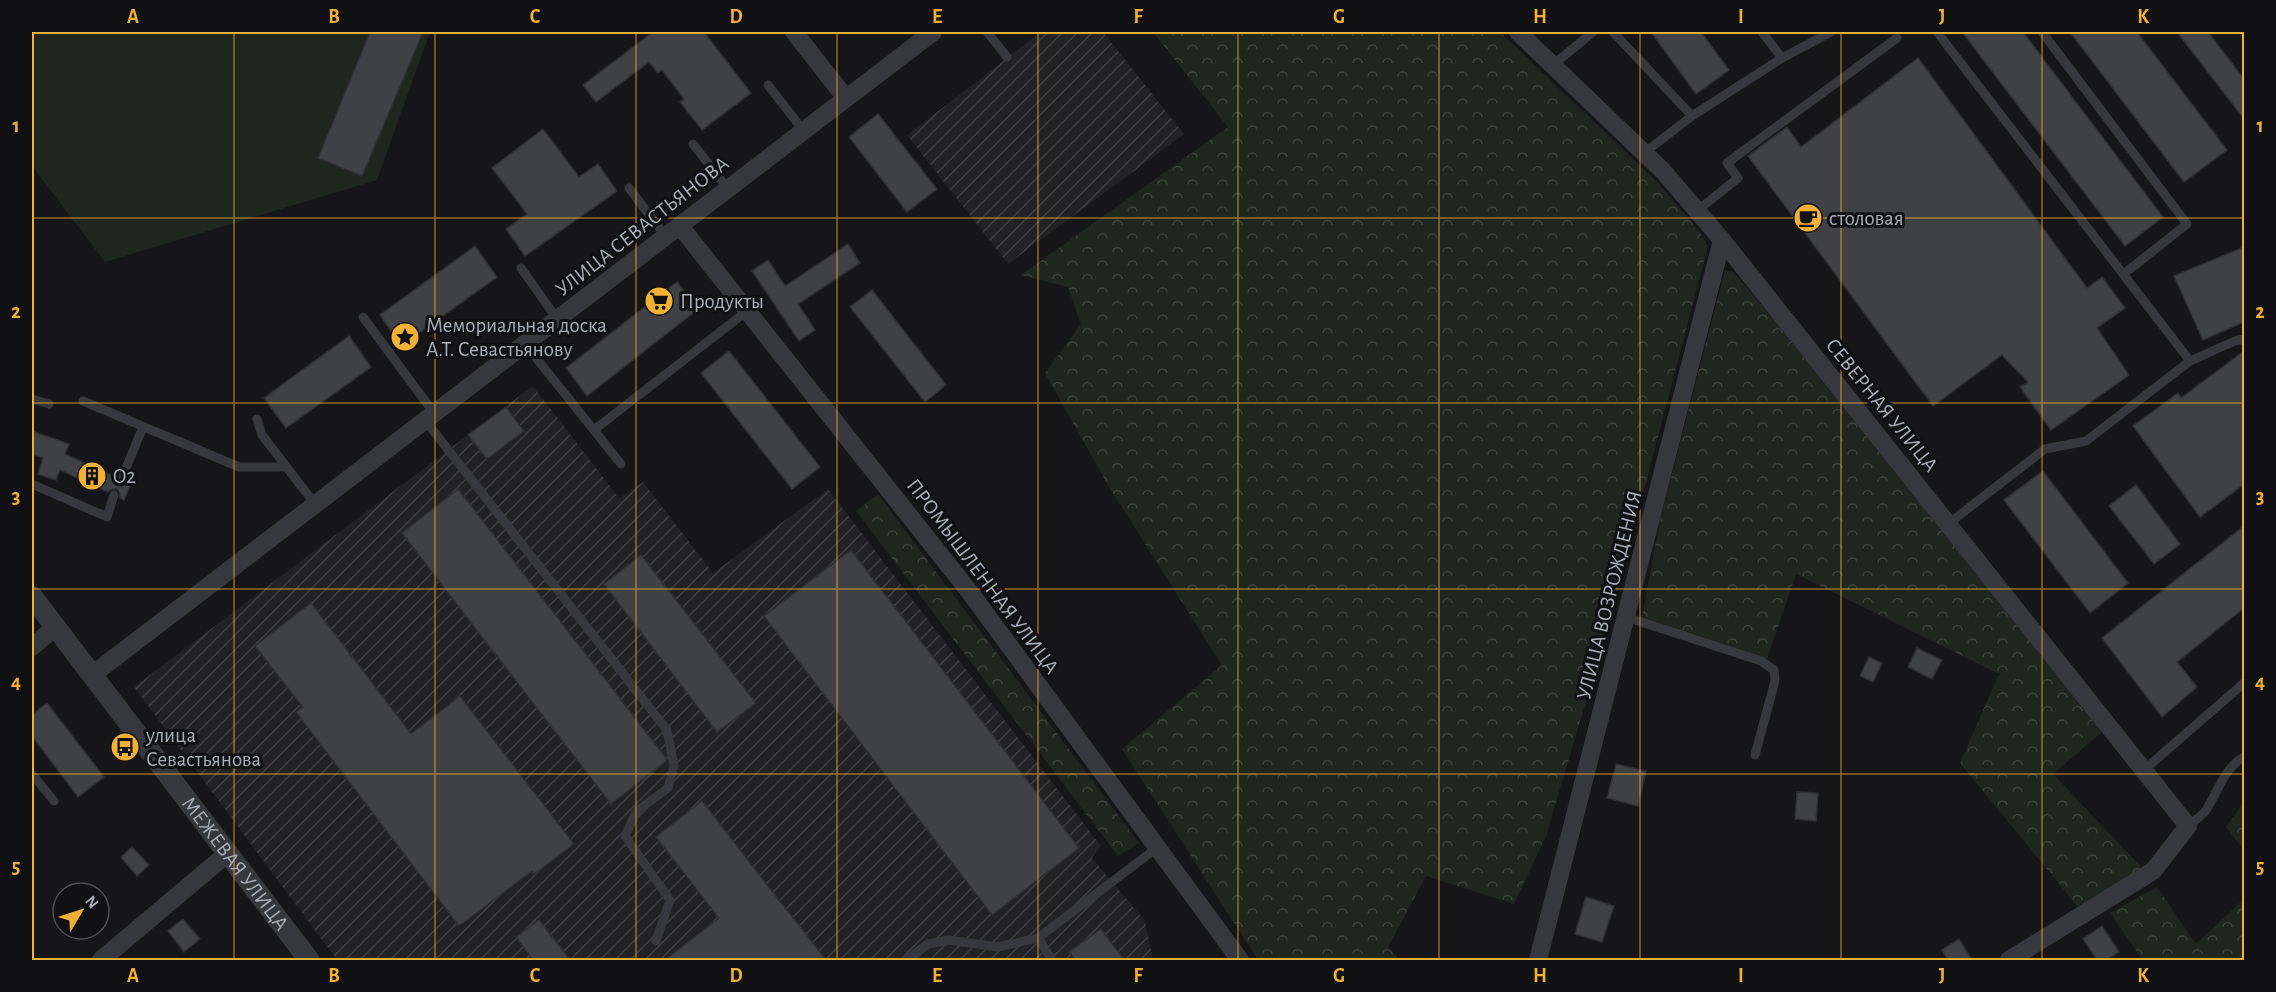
<svg xmlns="http://www.w3.org/2000/svg" width="2276" height="992" font-family="'Alegreya Sans',sans-serif">
<defs>
<pattern id="industrial-furrows" width="10" height="10" patternUnits="userSpaceOnUse" patternTransform="scale(1.5)"><rect width="10" height="10" fill="#222225"/><path d="M-1 1l2-2M0 10L10 0M9 11l2-2" fill="none" stroke="#3f3f43"/></pattern>
<pattern id="forest-crowns" width="20" height="18" patternUnits="userSpaceOnUse" patternTransform="scale(1.5)"><rect width="20" height="18" fill="#1e261f"/><path d="M2 6a3 3 0 1 1 6 0M12 15a3 3 0 1 1 6 0" fill="none" stroke="#3c433d"/></pattern>
</defs>
<rect width="100%" height="100%" fill="#161618"/>
<g fill="url(#industrial-furrows)">
<polygon points="1041,32 1103,32 1184,134 1008,264 907,135"/>
<polygon points="533,386 619,498 643,482 713,573 828,489 1101,846 1092,858 1145,921 1153,960 337,960 134,687"/>
</g>
<polygon fill="#1e261f" points="32,32 430,32 377,180 105,262 32,166"/>
<g fill="url(#forest-crowns)">
<polygon points="1153,32 1500,32 1657,182 1699,231 1708,246 1610,620 1546,836 1514,904 1426,876 1388,947 1399,960 1258,960 1122,749 1222,665 1109,487 1045,373 1081,324 1068,287 1021,275 1228,127"/>
<polygon points="1725,270 1734,272 1765,309 2103,731 2053,774 2142,868 2079,908 1960,763 1999,674 1796,574 1767,659 1640,627 1660,520"/>
<polygon points="878,494 1139,843 1118,856 856,511"/>
<polygon points="2244,802 2244,851 2226,827"/>
<polygon points="2157,887 2196,944 2244,899 2244,960 2143,960 2110,913"/>
</g>
<g fill="#404145" stroke="#303034" stroke-width="1.5">
<polygon points="370,32 423,32 362,176 318,158"/>
<polygon points="653,32 704,32 751,93 702,130 680,102 684,99 662,70 658,73 649,62 596,102 583,85"/>
<polygon points="1651,32 1701,32 1729,70 1696,94"/>
<polygon points="1962,32 2023,32 2163,217 2125,246"/>
<polygon points="2070,32 2137,32 2227,150 2184,182"/>
<polygon points="2177,32 2208,32 2244,79 2244,119"/>
<polygon points="1918,58 2087,288 2102,277 2125,308 2097,328 2129,375 2051,430 2020,387 2028,382 2002,355 1933,406 1748,156 1787,127 1801,147"/>
<polygon points="878,114 937,189 907,212 849,137"/>
<polygon points="543,129 579,177 598,164 617,191 525,256 506,229 527,214 492,168"/>
<polygon points="848,244 860,263 798,304 815,330 799,341 752,271 768,260 785,286"/>
<polygon points="475,246 497,277 401,346 380,315"/>
<polygon points="2244,247 2244,322 2203,340 2174,276"/>
<polygon points="677,282 698,309 587,396 566,368"/>
<polygon points="872,290 946,385 925,402 850,307"/>
<polygon points="349,336 371,367 286,428 264,398"/>
<polygon points="729,351 820,467 792,489 701,373"/>
<polygon points="2244,351 2244,484 2200,517 2133,426 2178,393 2181,398"/>
<polygon points="506,407 524,431 487,459 468,435"/>
<polygon points="32,431 69,444 65,454 115,477 114,481 118,486 122,487 127,482 131,484 124,500 120,498 120,493 117,489 112,489 108,492 60,470 56,480 38,474 43,458 32,454"/>
<polygon points="2043,471 2128,583 2090,613 2004,500"/>
<polygon points="2136,485 2180,544 2154,564 2109,506"/>
<polygon points="458,489 666,758 666,761 611,804 402,533"/>
<polygon points="2244,526 2244,608 2177,662 2197,687 2162,717 2102,638"/>
<polygon points="851,550 1079,848 992,915 764,616"/>
<polygon points="641,555 756,703 717,732 604,584"/>
<polygon points="311,603 411,734 460,696 574,844 534,874 532,871 459,926 296,712 303,707 255,646"/>
<polygon points="1917,648 1942,660 1932,679 1908,667"/>
<polygon points="1869,657 1882,663 1873,682 1860,676"/>
<polygon points="47,703 104,777 78,797 32,736 32,715"/>
<polygon points="1616,764 1646,771 1638,806 1607,798"/>
<polygon points="1797,792 1818,793 1816,821 1795,819"/>
<polygon points="702,801 761,877 826,960 665,960 719,918 656,837"/>
<polygon points="132,847 149,865 137,876 121,857"/>
<polygon points="1586,897 1614,906 1602,942 1575,934"/>
<polygon points="183,919 200,939 184,952 168,931"/>
<polygon points="539,920 570,960 533,960 516,937"/>
<polygon points="2102,926 2119,952 2106,960 2097,960 2083,939"/>
<polygon points="1101,929 1124,960 1075,960 1069,952"/>
<polygon points="1959,939 1972,960 1948,960 1942,950"/>
</g>
<g fill="none" stroke-linecap="round" stroke-linejoin="round">
<g stroke="#37383d" stroke-width="9">
<polyline points="987,32 1007,57"/>
<polyline points="1613,32 1692,116"/>
<polyline points="1762,32 1782,58"/>
<polyline points="1937,32 2190,361"/>
<polyline points="2042,32 2187,224 2125,273"/>
<polyline points="1553,65 1593,32"/>
<polyline points="768,85 803,130"/>
<polyline points="693,144 728,189"/>
<polyline points="1644,153 1692,116 1782,58 1831,32"/>
<polyline points="629,188 666,237"/>
<polyline points="1697,211 1738,178 1727,163 1897,38"/>
<polyline points="521,268 557,319"/>
<polyline points="363,317 434,413"/>
<polyline points="525,344 621,464"/>
<polyline points="32,399 49,404"/>
<polyline points="83,401 239,467 286,467"/>
<polyline points="257,419 262,435 315,504"/>
<polyline points="425,420 667,730 674,766 668,788 637,811 625,836 670,900 656,941"/>
<polyline points="594,430 747,311"/>
<polyline points="121,480 143,427"/>
<polyline points="32,484 107,517 114,495"/>
<polyline points="1948,524 2045,449 2086,441 2190,361 2235,341 2244,339"/>
<polyline points="1626,617 1761,661 1774,670 1775,681 1755,755"/>
<polyline points="2144,770 2244,683"/>
<polyline points="32,774 54,801"/>
<path d="M 2188,826 C 2194,821 2202,816 2206,810 C 2218,792 2224,768 2244,757"/>
<polyline points="906,960 928,944 949,940 998,947 1038,938"/>
<polyline points="1052,960 1038,938 1158,847"/>
</g>
<g stroke="#37383d" stroke-width="18">
<polyline points="794,32 845,97"/>
<polyline points="1518,32 1663,171 1722,240 2188,826 2153,871 2009,960"/>
<polyline points="680,226 972,595 1240,960"/>
<polyline points="32,647 55,627"/>
<polyline points="92,675 933,32"/>
<polyline points="101,960 228,853"/>
<polyline points="1538,960 1722,240"/>
</g>
<path stroke="#37383d" stroke-width="21" id="s1" d="M 32,596 L 309,960"/>
</g>
<path fill="none" stroke="#f2b134" stroke-width="1.5" stroke-opacity="0.55" d="M 234,32 L 234,960M 435,32 L 435,960M 636,32 L 636,960M 837,32 L 837,960M 1038,32 L 1038,960M 1238,32 L 1238,960M 1439,32 L 1439,960M 1640,32 L 1640,960M 1841,32 L 1841,960M 2042,32 L 2042,960M 32,218 L 2244,218M 32,403 L 2244,403M 32,589 L 2244,589M 32,774 L 2244,774"/>
<defs>
<g id="cafe-disc" transform="scale(1.5)"><circle r="9.5" fill="#f2b134" stroke="#111113"/><path d="M-5.5-4.5H6V0H3Q3 3.5 0 3.5H-2.5Q-5.5 3.5-5.5 0ZM3-3.2v2h1.7v-2ZM-6 4.5H4V6H-6Z" fill="#111"/></g>
<g id="supermarket-disc" transform="scale(1.5)"><circle r="9.5" fill="#f2b134" stroke="#111113"/><path d="M-6-5.5h2.5l.6 2H6L4.5 2H-2.5L-4.4-4H-6ZM-1.5 3.2a1.3 1.3 0 1 0 .1 0ZM3 3.2a1.3 1.3 0 1 0 .1 0Z" fill="#111"/></g>
<g id="sight-disc" transform="scale(1.5)"><circle r="9.5" fill="#f2b134" stroke="#111113"/><path d="M0-6L1.8-2.2L6-1.7L2.9 1.2L3.7 5.4L0 3.3L-3.7 5.4L-2.9 1.2L-6-1.7L-1.8-2.2Z" fill="#111"/></g>
<g id="building-disc" transform="scale(1.5)"><circle r="9.5" fill="#f2b134" stroke="#111113"/><path d="M-4-6H4V6H1V3H-1V6H-4ZM-2.5-4.3h1.7v1.8h-1.7ZM.8-4.3h1.7v1.8H.8ZM-2.5-1h1.7V.8h-1.7ZM.8-1h1.7V.8H.8Z" fill="#111"/></g>
<g id="bus-disc" transform="scale(1.5)"><circle r="9.5" fill="#f2b134" stroke="#111113"/><path d="M-5-6H5V4H4V6H2V4H-2V6H-4V4H-5ZM-3.5-4V0h7V-4ZM-3.5 1.2v1.5H-2V1.2ZM2 1.2v1.5H3.5V1.2Z" fill="#111"/></g>
</defs>
<g fill-rule="evenodd">
<use href="#cafe-disc" x="1808" y="218"/>
<use href="#supermarket-disc" x="659" y="301"/>
<use href="#sight-disc" x="405" y="337"/>
<use href="#building-disc" x="92" y="476"/>
<use href="#bus-disc" x="125" y="747"/>
</g>
<g text-anchor="middle" stroke-width="6" stroke-linejoin="round" paint-order="stroke">
<g font-size="21" fill="#a8adb8" stroke="#111113" text-anchor="start">
<text x="1829" y="225">столовая</text>
<text x="680" y="308">Продукты</text>
<text x="426" y="332">Мемориальная доска<tspan x="426" dy="24">А.Т. Севастьянову</tspan></text>
<text x="113" y="483">O2</text>
<text x="146" y="742">улица<tspan x="146" dy="24">Севастьянова</tspan></text>
</g>
<g font-size="21" fill="#a8adb8" stroke="#111113">
<text transform="translate(642 226) rotate(-38)" y="7">УЛИЦА СЕВАСТЬЯНОВА</text>
<text transform="translate(1882 405) rotate(51)" y="7">СЕВЕРНАЯ УЛИЦА</text>
<text transform="translate(983 576) rotate(53)" y="7">ПРОМЫШЛЕННАЯ УЛИЦА</text>
<text transform="translate(1609 595) rotate(-76)" y="7">УЛИЦА ВОЗРОЖДЕНИЯ</text>
<text dy="7" stroke="none"><textPath href="#s1" startOffset="336">МЕЖЕВАЯ УЛИЦА</textPath></text>
</g>
</g>
<rect width="2276" height="992" fill="none" stroke="#111113" stroke-width="66"/>
<g transform="translate(81 911) rotate(51)"><circle r="28" fill="#111113" stroke="#4d4f55" stroke-width="1.5"/>
<path d="M0-4.5L10 22L0 15L-10 22Z" fill="#f2b134"/>
<text y="-9" font-size="16" font-weight="bold" text-anchor="middle" fill="#a8adb8">N</text>
</g>
<rect x="33" y="33" width="2210" height="926" fill="none" stroke="#f2b134" stroke-width="2"/>
<g font-size="20" text-anchor="middle" font-weight="bold" fill="#f2b134">
<text x="133" y="23">A</text>
<text x="334" y="23">B</text>
<text x="535" y="23">C</text>
<text x="736" y="23">D</text>
<text x="937" y="23">E</text>
<text x="1138" y="23">F</text>
<text x="1339" y="23">G</text>
<text x="1540" y="23">H</text>
<text x="1741" y="23">I</text>
<text x="1942" y="23">J</text>
<text x="2143" y="23">K</text>
<text x="16" y="132">1</text>
<text x="2260" y="132">1</text>
<text x="16" y="318">2</text>
<text x="2260" y="318">2</text>
<text x="16" y="503">3</text>
<text x="2260" y="503">3</text>
<text x="16" y="688">4</text>
<text x="2260" y="688">4</text>
<text x="16" y="873">5</text>
<text x="2260" y="873">5</text>
<text x="133" y="982">A</text>
<text x="334" y="982">B</text>
<text x="535" y="982">C</text>
<text x="736" y="982">D</text>
<text x="937" y="982">E</text>
<text x="1138" y="982">F</text>
<text x="1339" y="982">G</text>
<text x="1540" y="982">H</text>
<text x="1741" y="982">I</text>
<text x="1942" y="982">J</text>
<text x="2143" y="982">K</text>
</g>
</svg>
